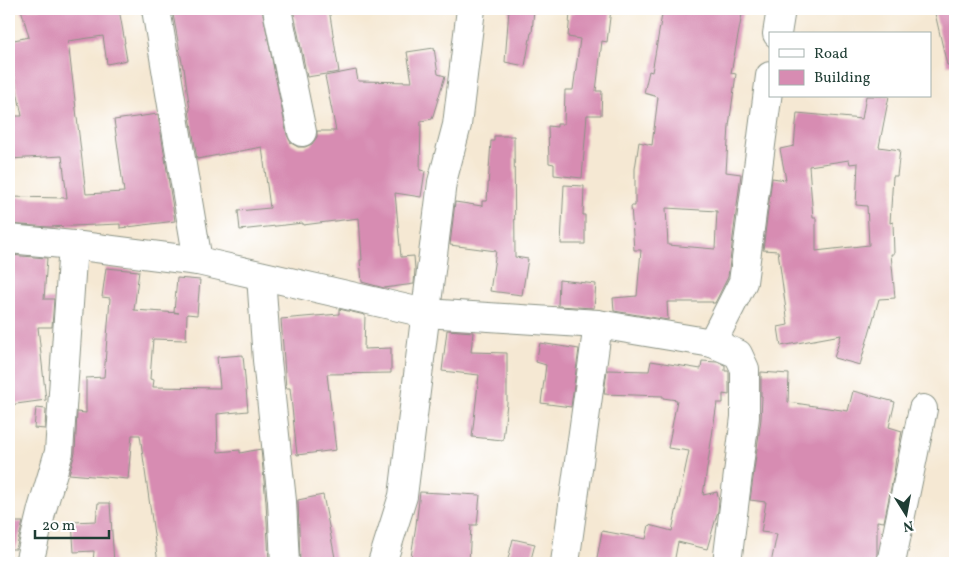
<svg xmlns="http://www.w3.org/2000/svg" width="964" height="572" font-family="Vollkorn,serif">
<rect width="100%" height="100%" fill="#fff"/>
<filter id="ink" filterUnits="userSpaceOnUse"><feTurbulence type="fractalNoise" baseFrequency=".02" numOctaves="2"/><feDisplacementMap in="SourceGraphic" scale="10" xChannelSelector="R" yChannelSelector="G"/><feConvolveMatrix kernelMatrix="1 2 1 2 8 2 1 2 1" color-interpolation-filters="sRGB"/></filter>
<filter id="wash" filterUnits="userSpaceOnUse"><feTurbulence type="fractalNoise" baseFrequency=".0096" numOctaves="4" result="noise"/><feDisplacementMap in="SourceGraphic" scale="20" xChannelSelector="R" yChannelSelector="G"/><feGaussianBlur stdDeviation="1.12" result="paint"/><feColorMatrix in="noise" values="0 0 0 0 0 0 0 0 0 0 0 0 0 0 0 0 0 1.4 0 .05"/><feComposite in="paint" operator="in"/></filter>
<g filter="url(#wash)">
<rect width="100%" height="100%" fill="#f5e8d3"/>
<g id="blocks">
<g fill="#d78cb2" fill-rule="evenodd">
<polygon points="21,9 119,9 125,43 124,43 127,60 107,64 103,36 68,41 86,194 124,192 114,120 158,114 175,221 120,228 120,224 49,227 9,224 9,197 67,198 62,156 9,159 9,116 22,116 9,51 9,41 29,37"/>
<polygon points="172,9 262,9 287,135 291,143 298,147 305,147 312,144 317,137 317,131 336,131 325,76 356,70 358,81 412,82 407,52 434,48 438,74 445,76 432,119 421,121 420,170 425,171 421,197 395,193 401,257 414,256 415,269 414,284 384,288 362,282 360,260 362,260 359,218 303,225 303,223 240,230 238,211 270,208 262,147 197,159 189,110 190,110 184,68 183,68"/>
<polygon points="293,9 329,9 339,72 307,77"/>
<polygon points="509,9 534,9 532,33 531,33 525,66 505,62"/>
<polygon points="574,9 611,9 607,42 602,41 596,91 602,91 601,115 587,115 582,178 554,175 554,164 549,163 548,126 557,127 557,124 564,124 565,90 573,90 580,39 568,37 570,13 574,13"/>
<path d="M 663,9 L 743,9 L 731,73 L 736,74 L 729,126 L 726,172 L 741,174 L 728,277 L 715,303 L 712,303 L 713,302 L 667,302 L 668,320 L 614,311 L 613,298 L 637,296 L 641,250 L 634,250 L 631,206 L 635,206 L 635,169 L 639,142 L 652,145 L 658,97 L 644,93 L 649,71 L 652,72 ZM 666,208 L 717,211 L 715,249 L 668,245 Z"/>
<polygon points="934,9 955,9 955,64 947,65"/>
<path d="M 866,96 L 889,96 L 879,147 L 900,150 L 897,176 L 893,176 L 890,223 L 893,222 L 894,254 L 891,254 L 895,298 L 879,299 L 860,365 L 834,358 L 841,335 L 781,346 L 778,327 L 788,325 L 778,251 L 763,250 L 772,178 L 786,180 L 780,149 L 794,146 L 797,113 L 862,119 ZM 849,160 L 850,164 L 858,163 L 856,205 L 867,206 L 869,245 L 816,251 L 816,218 L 813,218 L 809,166 Z"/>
<polygon points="494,136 514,136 515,257 528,259 522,295 490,291 496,251 450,245 455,202 482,206 482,201 487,201 491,141 494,141"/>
<polygon points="564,185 584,186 583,215 585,215 585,244 561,244"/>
<polygon points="9,255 47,258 44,299 54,299 52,327 38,327 46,400 9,405"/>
<polygon points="106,268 139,271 134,310 179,313 174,312 177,278 200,280 197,315 187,314 186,340 153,339 150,379 154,380 153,387 220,388 217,357 243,355 248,411 217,414 218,452 240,450 240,453 261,449 266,502 269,563 158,563 140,435 132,435 128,479 69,474 75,453 77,412 86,413 86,378 104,377 110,298 102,297"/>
<polygon points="559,280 596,284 594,308 558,306"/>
<polygon points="339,309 365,315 364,349 391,348 391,373 327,374 336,450 297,455 290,388 286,388 281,319 339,314"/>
<polygon points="447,330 473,332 471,352 507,353 507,403 503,440 472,437 479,375 442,371"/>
<polygon points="540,343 579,349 571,407 541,403 546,365 536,362"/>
<polygon points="651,361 701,369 702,361 717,362 725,365 725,371 729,371 729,395 723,394 723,403 717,403 703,495 717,492 719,501 718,511 707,549 678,542 674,563 596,563 602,531 646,539 649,525 672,531 689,451 668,448 677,400 663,398 663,396 604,394 607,370 649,371"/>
<polygon points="761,372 789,374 788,402 848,411 853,391 895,402 889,427 902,431 897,458 896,458 894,473 884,522 877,521 877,553 876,563 771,563 777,534 761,532 766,502 750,500 761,419 762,396 761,396"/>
<polygon points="36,408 46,409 45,429 34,428"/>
<polygon points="420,492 480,495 477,525 471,525 469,563 410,563 416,525"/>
<polygon points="323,495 336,563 300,563 298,500"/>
<polygon points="98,503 110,503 114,563 93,563 94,551 74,552 72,522 96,521"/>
<polygon points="9,522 23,522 16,549 9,549"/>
<polygon points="513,539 535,544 530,563 507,563"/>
</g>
</g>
</g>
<g filter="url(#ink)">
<use href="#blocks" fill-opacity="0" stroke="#8a9284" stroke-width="1"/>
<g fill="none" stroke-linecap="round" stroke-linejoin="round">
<g stroke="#8a9284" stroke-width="30">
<g id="minor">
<polyline points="156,9 198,261"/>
<polyline points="277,9 302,132"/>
<polyline points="777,34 781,9"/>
<polyline points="9,239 73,245 198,261 425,313 598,324 712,343 738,354 745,369 745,417 727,563"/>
<polyline points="261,276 267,360 282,501 285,563"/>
<polyline points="712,343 743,282 770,76"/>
<polyline points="29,563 42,509 59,452 73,245"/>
<polyline points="382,563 403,496 442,182 457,125 471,9"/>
<polyline points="565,563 598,324"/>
<polyline points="891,563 923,409"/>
</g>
</g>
<use href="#minor" stroke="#fff" stroke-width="28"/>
</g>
</g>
<rect width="964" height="572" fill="none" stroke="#fff" stroke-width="30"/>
<rect x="769" y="32" width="162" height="65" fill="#ffffff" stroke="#a5b1ae"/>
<rect x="779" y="49" width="25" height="8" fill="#ffffff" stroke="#a5b1ae"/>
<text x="814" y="58" font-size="15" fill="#1f3d34">Road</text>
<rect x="779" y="70" width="25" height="15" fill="#d78cb2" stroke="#a5b1ae"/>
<text x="814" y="82" font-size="15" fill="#1f3d34">Building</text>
<g transform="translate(906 514) rotate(169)" stroke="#ffffff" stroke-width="4" paint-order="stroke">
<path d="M0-4L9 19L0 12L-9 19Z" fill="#1f3d34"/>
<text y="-8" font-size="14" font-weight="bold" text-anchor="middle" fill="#1f3d34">N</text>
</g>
<path d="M35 530v8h74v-8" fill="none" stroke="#1f3d34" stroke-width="2.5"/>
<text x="42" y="530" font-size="15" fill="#1f3d34" stroke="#ffffff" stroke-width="4" paint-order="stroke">20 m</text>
</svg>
